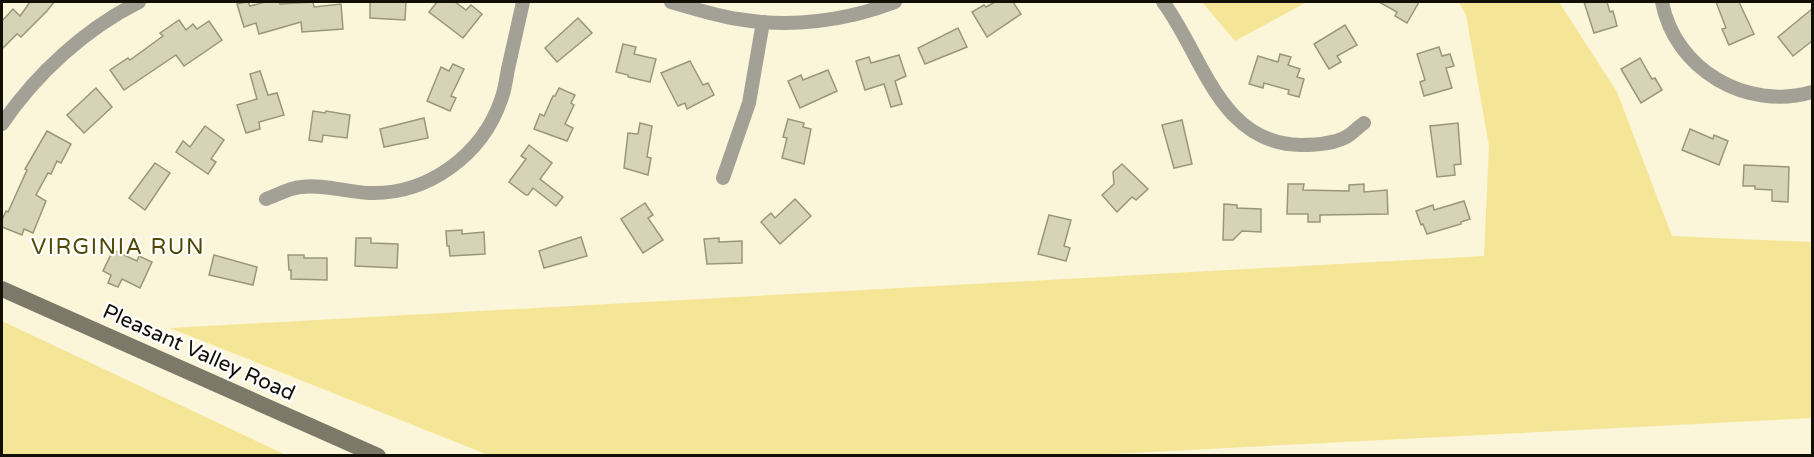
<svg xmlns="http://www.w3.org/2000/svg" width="1814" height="457" font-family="'Varela Round',sans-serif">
<rect width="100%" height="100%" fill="#fbf6da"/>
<g fill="#f5e697">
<polygon points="1202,2 1307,2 1235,41"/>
<polygon points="1459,2 1559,2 1617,92 1672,236 1812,242 1812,418 1092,455 488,455 170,328 1484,256 1489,146 1466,15"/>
<polygon points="2,321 286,455 2,455"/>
</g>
<g fill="#d7d3b7" stroke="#9a967c" stroke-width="1.5">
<polygon points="30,2 54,2 47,11 21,37 17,34 2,49 2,21 13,9 20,16"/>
<polygon points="247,2 248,2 250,6 265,2 279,2 280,4 313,2 314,7 341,4 343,29 302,32 301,22 259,34 256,23 244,27 237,4"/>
<polygon points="370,2 406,2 405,20 370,18"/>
<polygon points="437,2 455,2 466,10 471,5 482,14 463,38 429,12"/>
<polygon points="995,2 1013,2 1021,14 987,37 972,12 984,5 986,7"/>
<polygon points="1379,2 1419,2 1407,23 1395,16 1397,12"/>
<polygon points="1584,2 1607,2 1610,12 1613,11 1617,26 1594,33"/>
<polygon points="1716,2 1739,2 1754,34 1729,45 1722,29 1726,28"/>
<polygon points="1812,9 1812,41 1793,56 1778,37"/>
<polygon points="578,18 592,33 557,62 545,48"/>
<polygon points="179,20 186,30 193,24 197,29 209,21 222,40 184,66 176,55 124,90 110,70 128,58 130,60 163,36 160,33"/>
<polygon points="1345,25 1357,45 1337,56 1341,62 1329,69 1314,44"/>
<polygon points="958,28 967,47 925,64 918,48"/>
<polygon points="623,44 636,47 634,54 656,59 650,82 628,77 628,75 616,72"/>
<polygon points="1439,47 1442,56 1450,54 1454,66 1446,68 1452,88 1424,96 1420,82 1425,80 1417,54"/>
<polygon points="1280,54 1291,57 1288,65 1300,69 1297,77 1304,79 1299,97 1288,94 1289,90 1264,83 1263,88 1249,84 1258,56 1278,62"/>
<polygon points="899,55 906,76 895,81 902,104 891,107 884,84 865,90 856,61 869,57 871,63"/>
<polygon points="1640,58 1652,79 1655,78 1662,90 1641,103 1621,69"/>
<polygon points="690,61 703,85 708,83 714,95 687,109 685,103 678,106 661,73"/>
<polygon points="453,64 464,69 451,96 456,98 450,111 427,101 441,67 449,71"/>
<polygon points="828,70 837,91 800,108 788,81 801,75 803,80"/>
<polygon points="260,71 268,95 277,93 284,115 259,122 260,129 246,133 237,105 257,99 250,74"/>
<polygon points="96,88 112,107 84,133 67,115"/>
<polygon points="559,88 575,95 571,103 574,105 565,124 573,128 567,141 534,129 540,114 544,116 553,96 555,96"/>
<polygon points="313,111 325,113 326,111 350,115 347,138 323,135 322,142 309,140"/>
<polygon points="424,118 428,138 384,147 380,129"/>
<polygon points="788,119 804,123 803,127 811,129 804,164 782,158 787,138 783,137"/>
<polygon points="1182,120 1192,164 1174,168 1162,125"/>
<polygon points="640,123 652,126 647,157 651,158 648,175 624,168 628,133 638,134"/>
<polygon points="1458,123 1461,164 1454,165 1455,175 1437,177 1430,126"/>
<polygon points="205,126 224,140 211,159 216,162 208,174 176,152 183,141 190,147"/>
<polygon points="1690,129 1713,139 1714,135 1728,141 1719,165 1682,150"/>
<polygon points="47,131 71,144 61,163 57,161 51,174 48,173 36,195 46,201 33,233 24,229 22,235 2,227 2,220 6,211 8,212 27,170 25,169"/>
<polygon points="529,145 552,163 540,179 563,197 556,206 533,188 528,195 526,195 509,182 526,159 521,156"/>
<polygon points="155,163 170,173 145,210 129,198"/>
<polygon points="1122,164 1148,189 1136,200 1132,197 1117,212 1102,195 1114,184 1113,172"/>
<polygon points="1744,165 1789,167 1788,202 1772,201 1772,190 1755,189 1755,186 1743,186"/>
<polygon points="1288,184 1304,184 1303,190 1349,191 1349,185 1364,184 1364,192 1387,190 1388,214 1320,215 1320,222 1308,222 1308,214 1287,214"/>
<polygon points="795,199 811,216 780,244 761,222 771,213 775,218"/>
<polygon points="1464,201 1470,219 1461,222 1461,224 1427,234 1423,224 1421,225 1416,211 1433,205 1434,210"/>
<polygon points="645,203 653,215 648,218 663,240 643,253 621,219"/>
<polygon points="1224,204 1237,205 1237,208 1261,209 1261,232 1242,231 1233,240 1223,240"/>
<polygon points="1049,215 1071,220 1064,246 1070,248 1066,261 1038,254"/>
<polygon points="462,230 462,234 484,232 485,254 450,256 449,246 447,246 446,231"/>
<polygon points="581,237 587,256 544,268 539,251"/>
<polygon points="356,238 371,238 371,243 398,244 397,268 355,266"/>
<polygon points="719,238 719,242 742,241 742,263 707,264 704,239"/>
<polygon points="113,250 137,261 139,256 152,262 140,288 122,279 118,287 108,283 111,275 103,271"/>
<polygon points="214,255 257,267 253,285 209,275"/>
<polygon points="288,255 304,255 304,258 327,258 327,280 291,279 291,270 289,270"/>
</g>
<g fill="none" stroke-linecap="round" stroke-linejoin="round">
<g stroke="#a3a195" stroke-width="14">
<path d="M 671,2 C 692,8 716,16 738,19 C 790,28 846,21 895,2"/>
<path d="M 1163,2 C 1203,55 1219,144 1301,145 C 1316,145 1333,144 1346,137 C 1352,134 1358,127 1364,123"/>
<path d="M 1662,2 C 1675,70 1747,111 1812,92"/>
<path d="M 2,124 C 36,74 85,29 139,2"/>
<polyline points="723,178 749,103 763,22"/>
<path d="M 266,199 C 277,195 289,188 301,187 C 323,184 346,192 369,193 C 428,195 482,155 501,100 C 505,90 506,79 508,69 C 513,46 518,24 523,2"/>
</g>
<polyline stroke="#7c7968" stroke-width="16" points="2,289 378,456"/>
</g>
<g text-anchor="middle" stroke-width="4.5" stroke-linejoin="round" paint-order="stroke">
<g font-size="21" fill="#110f06" stroke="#fff">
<text transform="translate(199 352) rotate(24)" y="7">Pleasant Valley Road</text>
</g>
<g font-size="22" letter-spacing="1.5" fill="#534805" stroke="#fff">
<text x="118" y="254">VIRGINIA RUN</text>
</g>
</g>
<rect width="1814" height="457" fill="none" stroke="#110f06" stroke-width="6"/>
</svg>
